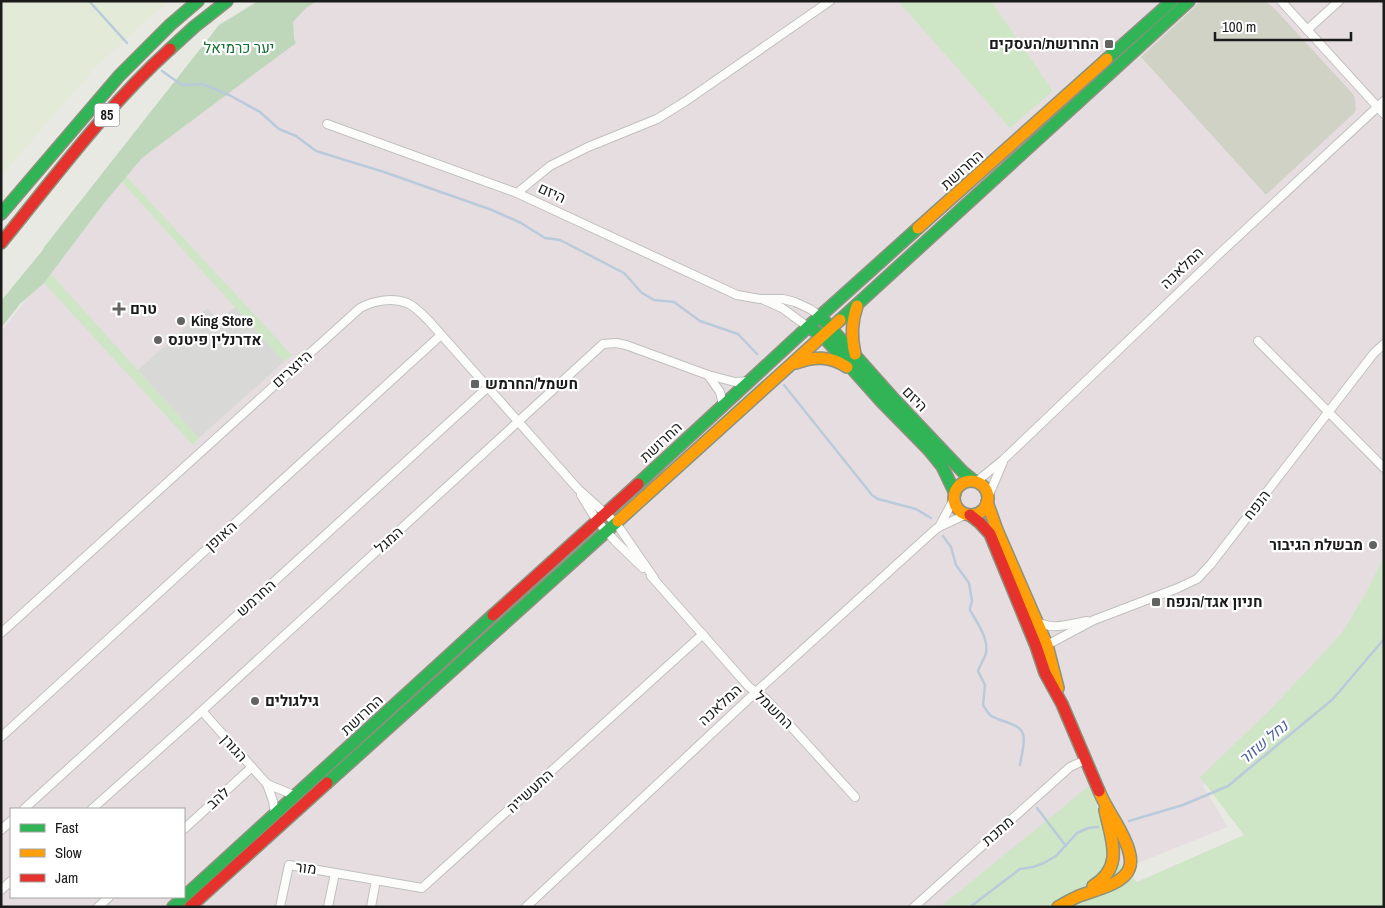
<svg xmlns="http://www.w3.org/2000/svg" width="1385" height="908" font-family="'Archivo Narrow',Heebo,sans-serif">
<rect width="100%" height="100%" fill="#e9e9e4"/>
<path fill="#e6dde0" fill-rule="evenodd" d="M 303,1 L 1384,1 L 1384,618 L 1218,769 L 1203,786 L 1228,827 L 1138,863 L 1098,907 L 1,907 L 1,332 L 213,57 ZM 11,809 L 184,809 L 184,897 L 11,897 Z"/>
<polygon fill="#d0d2c6" points="1201,1 1265,1 1274,8 1353,94 1355,99 1356,110 1353,114 1266,195 1141,57"/>
<polygon fill="#e4ead8" points="1,1 169,1 131,34 95,68 1,176"/>
<g fill="#cee6c5">
<polygon points="898,1 991,1 1053,91 1010,128"/>
<polygon points="126,176 292,355 284,362 122,182"/>
<polygon points="51,274 199,438 193,445 44,283"/>
<polygon points="1384,556 1384,907 940,907 1089,786 1119,863 1137,882 1244,835 1200,777 1270,710 1341,634 1365,595"/>
</g>
<polygon fill="#bed7bb" points="258,1 317,1 306,8 293,22 294,39 296,43 142,158 105,202 44,283 20,304 1,328 1,301 42,251 45,246 219,25"/>
<polygon fill="#d8d8d6" points="235,307 284,362 199,438 138,370 207,308 219,321"/>
<g fill="none" stroke-linecap="round" stroke-linejoin="round">
<g stroke="#b9cbda" stroke-width="2.5">
<polyline points="89,1 127,43"/>
<polyline points="162,71 182,85 203,84 231,96 260,112 279,129 296,136 316,151 384,172 492,210 521,223 545,238 560,240 624,273 642,293 654,300 674,302 700,321 738,334 757,354"/>
<polyline points="784,385 872,495 878,499 916,509 931,518"/>
<path d="M 943,536 L 951,547 L 956,565 L 969,583 L 972,601 L 970,608 L 970,610 C 977,623 991,641 985,656 C 983,661 980,665 978,671 L 985,685 L 983,705 C 985,708 987,712 990,715 C 997,721 1020,723 1023,734 C 1026,743 1021,756 1020,765"/>
<polyline points="1037,808 1066,846"/>
<polyline points="1129,821 1183,805 1228,786 1333,699 1384,639"/>
<polyline points="970,907 1020,869 1033,867 1044,863 1056,856 1077,833 1088,828 1098,827"/>
</g>
<g stroke="#c0c0be" stroke-width="10">
<g id="street">
<polyline points="1281,1 1384,114"/>
<polyline points="1307,30 1339,1"/>
<polyline points="327,124 517,193 737,295 760,299 783,299 795,302 810,309 820,316"/>
<polyline points="517,193 550,166 588,147 657,119 686,101 830,1"/>
<polyline points="764,300 782,308 808,327"/>
<polyline points="1258,341 1384,468"/>
<polyline points="708,375 720,392 723,405"/>
<polyline points="976,482 1003,460 1217,256 1384,101"/>
<polyline points="581,495 597,521 616,542 643,568"/>
<polyline points="988,497 1003,462"/>
<polyline points="939,527 954,499"/>
<polyline points="651,576 749,687 766,699 855,797"/>
<path d="M 1036,621 C 1052,631 1070,624 1087,621"/>
<path d="M 1,633 L 360,308 C 373,301 392,297 407,303 C 416,307 423,315 429,321 L 578,489 L 616,523 L 654,578"/>
<polyline points="1043,645 1047,645 1094,620 1178,588 1197,579 1211,564 1374,353 1384,344"/>
<polyline points="202,711 267,784 273,801 275,814"/>
<polyline points="1,737 441,335"/>
<polyline points="267,784 296,796"/>
<polyline points="24,809 488,387"/>
<polyline points="92,809 193,719 603,344 616,343 626,345 708,375 735,382 750,381"/>
<polyline points="184,829 252,767"/>
<polyline points="1,830 11,821"/>
<polyline points="1,890 11,881"/>
<polyline points="98,907 109,897"/>
<polyline points="280,907 289,865 422,888 703,634"/>
<polyline points="328,907 335,873"/>
<polyline points="371,907 376,880"/>
<polyline points="526,907 756,692 937,528 967,514"/>
<polyline points="914,907 1070,767 1085,760"/>
</g>
</g>
<g stroke="#8b927e" stroke-width="14">
<g id="fast">
<polyline points="170,49 194,27 227,1"/>
<polyline points="1107,59 1172,1"/>
<polyline points="1,214 119,76 170,25 198,1"/>
<polyline points="820,316 892,397 963,472 974,481"/>
<polyline points="840,320 1189,1"/>
<polyline points="808,327 823,336 881,401 929,450 942,466 955,493"/>
<polyline points="638,484 808,327 918,228"/>
<polyline points="327,783 618,521"/>
<polyline points="173,907 493,615"/>
</g>
</g>
<g stroke="#8b927e" stroke-width="14">
<g id="slow">
<polyline points="918,228 1107,59"/>
<path d="M 855,354 C 851,337 851,323 857,306"/>
<path d="M 796,363 C 815,356 830,356 847,367"/>
<circle cx="971" cy="498" r="17"/>
<polyline points="987,502 997,530 1047,645 1058,688"/>
<polyline points="618,521 840,320"/>
<path d="M 1093,886 C 1125,866 1111,840 1105,810"/>
<path d="M 1058,907 C 1065,903 1072,899 1079,896 C 1092,891 1124,884 1129,869 C 1134,858 1126,842 1121,832 C 1114,818 1105,806 1099,791"/>
</g>
</g>
<g stroke="#8b927e" stroke-width="14">
<g id="jam">
<path d="M 1,243 C 55,177 107,106 170,49"/>
<polyline points="970,515 980,523 990,534 1036,646 1045,673 1062,704 1099,791"/>
<polyline points="493,615 638,484"/>
<polyline points="190,907 327,783"/>
</g>
</g>
<use href="#street" stroke="#fcfcfb" stroke-width="8"/>
<use href="#fast" stroke="#30b455" stroke-width="11"/>
<use href="#slow" stroke="#ff9f0a" stroke-width="11"/>
<use href="#jam" stroke="#e5322d" stroke-width="11"/>
</g>
<g fill="#636361" stroke="#fff" stroke-width="2">
<rect x="1104" y="39" width="10" height="10" rx="2.5"/>
<path d="M116.5 301.5h5v5h5v5h-5v5h-5v-5h-5v-5h5z"/>
<circle cx="181" cy="321" r="5"/>
<circle cx="158" cy="340" r="5"/>
<rect x="470" y="379" width="10" height="10" rx="2.5"/>
<circle cx="1373" cy="545" r="5"/>
<rect x="1151" y="597" width="10" height="10" rx="2.5"/>
<circle cx="255" cy="701" r="5"/>
</g>
<g text-anchor="middle" stroke-width="4.5" stroke-linejoin="round" paint-order="stroke">
<rect fill="#fff" stroke="#5f5f5f" stroke-width="1" x="94.5" y="103.5" width="25" height="23" rx="4"/>
<g font-size="14" font-weight="bold" fill="#1b1b1b">
<text x="107" y="120">85</text>
</g>
<g font-size="15" font-weight="bold" fill="#1b1b1b" stroke="#fff" text-anchor="start">
<text x="1099" y="49" text-anchor="end">החרושת/העסקים</text>
<text x="130" y="314">טרם</text>
<text x="191" y="326">King Store</text>
<text x="168" y="345">אדרנלין פיטנס</text>
<text x="485" y="389">חשמל/החרמש</text>
<text x="1363" y="550" text-anchor="end">מבשלת הגיבור</text>
<text x="1166" y="607">חניון אגד/הנפח</text>
<text x="265" y="706">גילגולים</text>
</g>
<g font-size="15" fill="#146f33" stroke="#fff">
<text x="239" y="53">יער כרמיאל</text>
</g>
<g font-size="15" fill="#1b1b1b" stroke="#fff">
<text transform="translate(962 170) rotate(-42)" y="5">החרושת</text>
<text transform="translate(552 193) rotate(25)" y="5">היזם</text>
<text transform="translate(1182 268) rotate(-44)" y="5">המלאכה</text>
<text transform="translate(292 369) rotate(-42)" y="5">היוצרים</text>
<text transform="translate(915 399) rotate(46)" y="5">היזם</text>
<text transform="translate(661 442) rotate(-43)" y="5">החרושת</text>
<text transform="translate(1257 505) rotate(-52)" y="5">הנפח</text>
<text transform="translate(221 536) rotate(-42)" y="5">האופן</text>
<text transform="translate(389 540) rotate(-42)" y="5">המגל</text>
<text transform="translate(256 598) rotate(-42)" y="5">החרמש</text>
<text transform="translate(720 705) rotate(-43)" y="5">המלאכה</text>
<text transform="translate(774 710) rotate(44)" y="5">החשמל</text>
<text transform="translate(362 715) rotate(-43)" y="5">החרושת</text>
<text transform="translate(234 748) rotate(48)" y="5">הגורן</text>
<text transform="translate(530 791) rotate(-42)" y="5">התעשייה</text>
<text transform="translate(218 798) rotate(-42)" y="5">להב</text>
<text transform="translate(998 831) rotate(-42)" y="5">מתכת</text>
<text transform="translate(306 868) rotate(7)" y="5">מור</text>
</g>
<g font-size="16" font-style="italic" fill="#5164a2" stroke="#fff">
<text transform="translate(1263 742) rotate(-40)" y="6">נחל שזור</text>
</g>
</g>
<rect width="1385" height="908" fill="none" stroke="#1b1b1b" stroke-width="5"/>
<rect x="10" y="808" width="175" height="90" fill="#ffffff" stroke="#a4a4a4"/>
<rect x="20" y="824" width="25" height="8" fill="#30b455" stroke="#a4a4a4"/>
<text x="55" y="833" font-size="15" fill="#1b1b1b">Fast</text>
<rect x="20" y="849" width="25" height="8" fill="#ff9f0a" stroke="#a4a4a4"/>
<text x="55" y="858" font-size="15" fill="#1b1b1b">Slow</text>
<rect x="20" y="874" width="25" height="8" fill="#e5322d" stroke="#a4a4a4"/>
<text x="55" y="883" font-size="15" fill="#1b1b1b">Jam</text>
<path d="M1215 32v8h136v-8" fill="none" stroke="#1b1b1b" stroke-width="2.5"/>
<text x="1222" y="32" font-size="15" fill="#1b1b1b" stroke="#ffffff" stroke-width="4" paint-order="stroke">100 m</text>
</svg>
